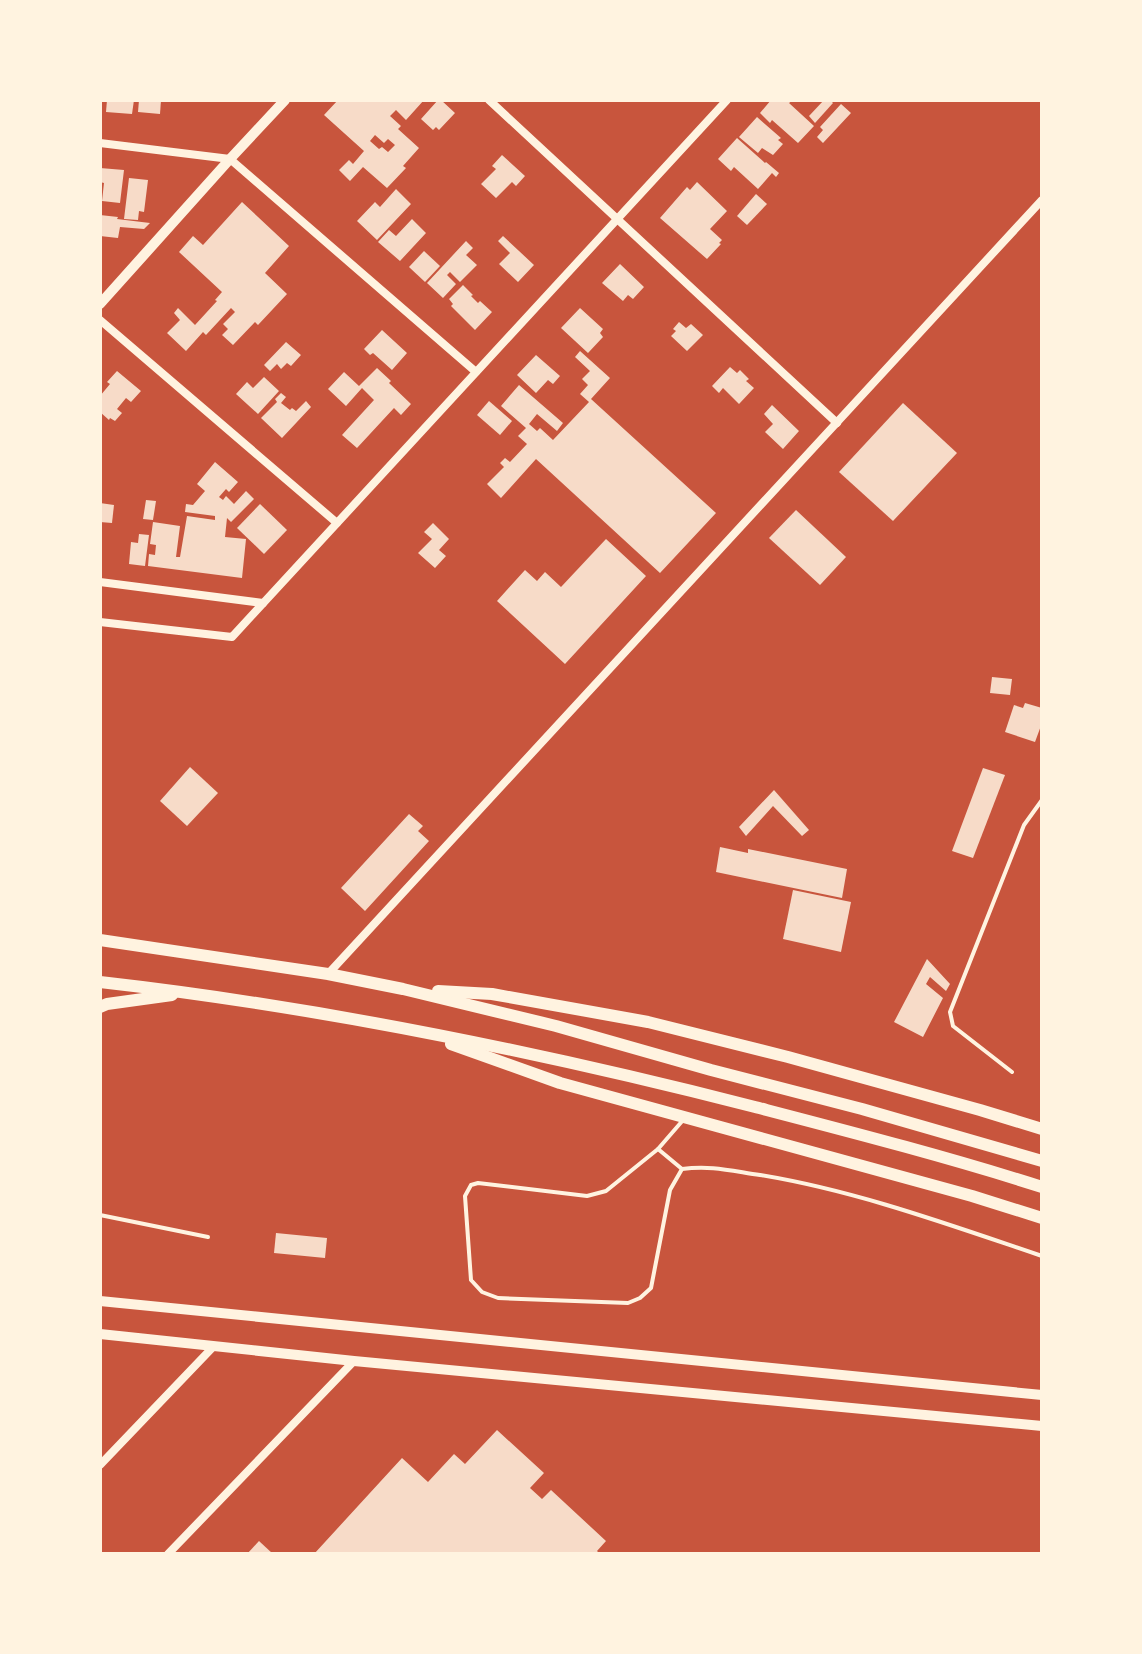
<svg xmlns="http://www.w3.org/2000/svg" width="1142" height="1654" font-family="'Roboto Condensed',sans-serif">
<rect width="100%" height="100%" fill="#c8553d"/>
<g fill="#f7dbc8" fill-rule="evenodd">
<polygon points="107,100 134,100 132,114 106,112"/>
<polygon points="139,100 161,100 160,114 138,112"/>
<path d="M 338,100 L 424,100 L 406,120 L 396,110 L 390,116 L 401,126 L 398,129 L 419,148 L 403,166 L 406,168 L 387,188 L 363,167 L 350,181 L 339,170 L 349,160 L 353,164 L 364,151 L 324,115 ZM 375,135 L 384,143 L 388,139 L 395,145 L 388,152 L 382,147 L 379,149 L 370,141 Z"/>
<polygon points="438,100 441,100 455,113 439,130 436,127 433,130 421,119"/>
<polygon points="771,100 793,100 789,103 814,126 798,143 772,120 770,123 760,113"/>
<polygon points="824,100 830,100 833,103 815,123 809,116"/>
<polygon points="841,104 851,113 823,143 817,137 823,130 820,127"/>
<polygon points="757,117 781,138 778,140 783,144 773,155 762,148 758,153 739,137"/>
<polygon points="737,138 765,163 766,162 779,173 776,177 772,173 758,189 734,167 731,171 718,159"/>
<polygon points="502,155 525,176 516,186 512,182 496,198 481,184 496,169 492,166"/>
<polygon points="100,168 124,170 120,203 102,201 104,183 100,182"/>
<polygon points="129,178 148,180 144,212 139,211 138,220 124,219"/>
<polygon points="697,182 727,211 710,229 722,240 719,243 721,244 707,259 660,218 687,187 690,190"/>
<polygon points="396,189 411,204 377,240 357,221 375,202 380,207"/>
<polygon points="756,194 767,204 747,225 737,216"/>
<polygon points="242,202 289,246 265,273 287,294 258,325 255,322 233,345 222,335 228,329 223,324 235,312 231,308 206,335 203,332 186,351 167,333 180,320 174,313 178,308 195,325 217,301 215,300 222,292 179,252 193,236 203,245"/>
<polygon points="100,215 118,217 117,219 150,223 144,229 120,227 118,238 100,236"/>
<polygon points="412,219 426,233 400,261 378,242 389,230 396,236"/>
<polygon points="503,236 534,265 518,282 499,264 510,253 498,241"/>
<polygon points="466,241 473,248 466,255 477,265 460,282 450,272 447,275 456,284 443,298 427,283"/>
<polygon points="424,251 440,266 425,282 409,267"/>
<polygon points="620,264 644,287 633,299 628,295 623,301 602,283"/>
<polygon points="463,285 473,295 471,296 478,303 480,301 492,312 475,330 451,306 453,304 449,299"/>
<polygon points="580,308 603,329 600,333 603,337 588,353 561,328"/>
<polygon points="679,322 686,328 691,324 703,335 687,351 671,336 676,331 673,329"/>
<polygon points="382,330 407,353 392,370 373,353 370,355 364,349"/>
<polygon points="286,342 301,355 291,366 287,363 281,369 277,364 270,371 264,365"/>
<polygon points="580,351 610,378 591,399 716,513 660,573 536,459 501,498 487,484 504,467 500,463 505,458 510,462 527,444 518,436 526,428 501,406 519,385 563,423 557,431 537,414 529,424 537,431 540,428 553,440 589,402 580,394 588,385 582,379 590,371 575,357"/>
<polygon points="536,355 560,376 553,384 548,380 536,393 517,375"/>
<polygon points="730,367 737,373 740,370 749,379 746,381 754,388 739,404 723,388 719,393 712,386"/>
<polygon points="377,368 391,381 389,383 411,404 401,415 394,408 357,448 342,435 374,400 362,388 346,406 328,389 344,372 359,386"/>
<polygon points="117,371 141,391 131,402 126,398 117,409 122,413 115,421 110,418 109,420 100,412 100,396 110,384 107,382"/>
<polygon points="264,377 279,391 258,414 236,394 247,382 253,388"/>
<polygon points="281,393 286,397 281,403 290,410 292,408 296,411 306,401 311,407 282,438 261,418 277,402 275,399"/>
<polygon points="489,401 512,421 500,435 477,415"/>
<polygon points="903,403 957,453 893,521 839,472"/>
<polygon points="772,405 799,431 783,449 765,432 773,424 764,414"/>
<polygon points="215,462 238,482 229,492 226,489 219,497 223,500 226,496 234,504 246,491 254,499 231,522 227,518 225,537 246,539 242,578 148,566 149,554 155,555 156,545 150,544 153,522 180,526 176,557 180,557 187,516 215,520 215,516 185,512 186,504 193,505 205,491 197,484"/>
<polygon points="146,500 156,501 153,520 143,519"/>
<polygon points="100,503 114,505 112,523 100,522"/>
<polygon points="260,504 287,530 264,554 237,528"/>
<polygon points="796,510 846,557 820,585 769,538"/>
<polygon points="433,523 449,539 439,550 446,556 435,568 418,553 432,539 424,532"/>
<polygon points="139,534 149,535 145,566 129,564 131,542 138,543"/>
<polygon points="606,539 646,576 565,664 497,601 525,570 537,581 545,572 561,587"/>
<polygon points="992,677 1012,679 1010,695 990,693"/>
<polygon points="1025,703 1042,708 1042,723 1035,742 1005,732 1014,705 1023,708"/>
<polygon points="190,767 218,793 187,826 160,801"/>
<polygon points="983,768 1005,775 973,858 952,851"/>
<polygon points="774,790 809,830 802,836 773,806 746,836 739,827"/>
<polygon points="409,814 423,826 418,831 429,841 365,911 341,888"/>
<polygon points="720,847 748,853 748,849 847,869 842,898 716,872"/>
<polygon points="793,890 851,902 841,952 783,939"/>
<polygon points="927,959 950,984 946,991 930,977 926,984 943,998 923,1037 894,1022"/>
<polygon points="276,1233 327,1238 325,1258 274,1253"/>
<polygon points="497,1430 544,1473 530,1488 542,1499 551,1490 606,1541 597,1551 600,1554 314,1554 402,1458 428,1482 454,1454 465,1464"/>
<polygon points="259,1541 273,1554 247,1554"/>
</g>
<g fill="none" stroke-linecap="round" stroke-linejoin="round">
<g stroke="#fff3e0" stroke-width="4">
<polyline points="1012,1072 953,1026 950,1012 1024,825 1042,800"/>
<path d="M 684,1119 L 658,1149 L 606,1191 L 587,1196 L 478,1183 L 471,1185 L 465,1196 L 471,1280 L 482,1292 L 498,1298 L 628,1303 L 640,1298 L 651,1288 L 670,1190 L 682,1169 C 711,1165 732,1171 760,1175 C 857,1191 950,1225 1042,1256"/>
<polyline points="658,1149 682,1169"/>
<polyline points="100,1215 208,1237"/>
</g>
<g stroke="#fff3e0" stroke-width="8">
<polyline points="489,100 837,423"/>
<polyline points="100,143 230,159 476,372"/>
<polyline points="100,320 337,523"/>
<polyline points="100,582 263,603"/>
<polyline points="100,622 232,637 727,100"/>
<polyline points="328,974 1042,200"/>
<polyline points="100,1465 213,1347"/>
<polyline points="168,1554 354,1361"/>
</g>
<g stroke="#fff3e0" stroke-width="10">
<polyline points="100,304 230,159 285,100"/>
<polyline points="100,1301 1042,1395"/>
<polyline points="100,1334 354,1361 1042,1426"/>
</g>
<g stroke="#fff3e0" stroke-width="12">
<polyline points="100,940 328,974 403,989 556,1026 711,1070 862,1109 1042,1161"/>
<path d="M 100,982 C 321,1007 540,1052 755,1107 C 851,1132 948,1157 1042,1187"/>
<polyline points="438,991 492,994 648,1022 788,1057 980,1110 1042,1129"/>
<polyline points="100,1007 107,1004 172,995"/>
<polyline points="451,1044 560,1083 972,1196 1042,1218"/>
</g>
</g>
<rect width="1142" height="1654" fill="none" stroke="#fff3e0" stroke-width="204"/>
</svg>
